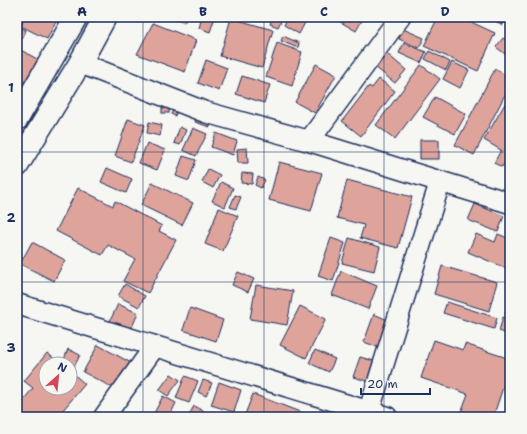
<svg xmlns="http://www.w3.org/2000/svg" width="527" height="434" font-family="'Shantell Sans',sans-serif">
<rect width="100%" height="100%" fill="#f6f6f2"/>
<filter id="ink" filterUnits="userSpaceOnUse"><feTurbulence type="fractalNoise" baseFrequency=".025" numOctaves="2"/><feDisplacementMap in="SourceGraphic" scale="8" xChannelSelector="R" yChannelSelector="G"/><feConvolveMatrix kernelMatrix="1 2 1 2 8 2 1 2 1" color-interpolation-filters="sRGB"/></filter>
<g filter="url(#ink)">
<g fill="#dea49c" stroke="#1b2f5e">
<polygon points="25,17 58,17 47,39 21,26"/>
<polygon points="170,17 187,17 184,23"/>
<polygon points="202,17 215,17 210,32 199,28"/>
<polygon points="273,17 283,17 278,27 270,24"/>
<polygon points="288,17 308,17 299,34 284,25"/>
<polygon points="332,17 364,17 356,31"/>
<polygon points="438,17 460,17 495,33 478,71 424,46"/>
<polygon points="495,17 506,17 503,25 493,20"/>
<polygon points="231,18 273,30 262,68 220,56"/>
<polygon points="153,23 196,40 185,72 137,54"/>
<polygon points="17,26 26,30 19,44 17,43"/>
<polygon points="403,29 424,38 419,48 399,39"/>
<polygon points="283,36 299,43 298,48 281,41"/>
<polygon points="503,38 510,43 510,47 505,54 496,47"/>
<polygon points="277,43 302,52 292,86 266,77"/>
<polygon points="404,43 426,52 421,63 399,53"/>
<polygon points="17,48 39,60 17,93"/>
<polygon points="429,51 450,62 446,70 425,59"/>
<polygon points="386,53 406,70 395,83 375,67"/>
<polygon points="206,60 227,68 219,91 198,83"/>
<polygon points="452,62 469,70 460,88 443,79"/>
<polygon points="316,64 336,75 315,113 295,102"/>
<polygon points="421,65 440,79 395,139 376,125"/>
<polygon points="495,69 510,77 510,85 474,155 455,145"/>
<polygon points="242,76 270,85 264,103 236,94"/>
<polygon points="379,79 395,91 361,136 342,121 369,86 372,88"/>
<polygon points="510,95 510,153 502,167 494,163 501,150 484,140"/>
<polygon points="435,97 466,114 455,134 423,117"/>
<rect x="162" y="108" width="7" height="5"/>
<polygon points="174,109 177,111 175,116 171,114"/>
<polygon points="197,116 212,121 210,127 195,122"/>
<polygon points="128,119 145,125 131,162 115,156"/>
<polygon points="149,122 162,125 160,136 147,133"/>
<polygon points="180,127 186,130 180,145 174,143"/>
<polygon points="193,128 207,134 196,156 183,150"/>
<polygon points="216,133 237,141 233,155 211,147"/>
<rect x="420" y="140" width="19" height="19"/>
<polygon points="147,143 165,150 157,170 139,163"/>
<polygon points="247,148 248,163 238,163 237,149"/>
<polygon points="183,156 196,160 189,181 176,176"/>
<polygon points="279,162 322,173 311,211 269,200"/>
<polygon points="107,168 132,179 126,193 101,182"/>
<polygon points="208,169 220,175 213,188 202,182"/>
<polygon points="242,173 253,174 252,184 241,183"/>
<polygon points="258,177 265,180 261,188 255,185"/>
<polygon points="347,180 412,197 398,248 360,238 364,225 337,218"/>
<polygon points="221,182 233,188 225,207 212,201"/>
<polygon points="152,183 193,203 182,225 141,205"/>
<polygon points="78,188 113,206 115,201 162,226 159,231 176,240 148,293 123,281 135,259 108,245 102,255 56,231"/>
<polygon points="235,195 241,197 236,209 230,207"/>
<polygon points="475,204 504,216 498,232 468,220"/>
<polygon points="219,208 238,216 223,251 205,244"/>
<polygon points="476,234 495,242 498,234 510,239 510,270 468,252"/>
<polygon points="331,238 345,243 333,281 318,276"/>
<polygon points="349,238 380,247 374,271 342,263"/>
<polygon points="32,242 65,260 54,281 20,264"/>
<polygon points="442,266 497,282 489,311 434,294"/>
<polygon points="341,271 377,286 368,309 332,295"/>
<polygon points="238,272 254,279 248,292 232,285"/>
<polygon points="125,284 145,296 139,307 118,296"/>
<polygon points="256,285 293,291 287,325 250,319"/>
<polygon points="510,299 510,316 505,314"/>
<polygon points="447,302 497,318 494,329 443,313"/>
<polygon points="118,304 138,313 130,332 109,323"/>
<polygon points="300,306 326,319 306,358 280,345"/>
<polygon points="190,308 223,320 216,341 183,330"/>
<polygon points="374,314 390,321 380,348 364,342"/>
<polygon points="503,317 510,319 510,335 499,331"/>
<polygon points="434,340 463,350 465,344 510,359 510,367 493,417 466,417 460,415 468,394 421,378"/>
<polygon points="98,345 133,364 119,391 83,372"/>
<polygon points="68,349 80,355 74,367 70,364 63,362"/>
<polygon points="315,350 335,359 329,372 309,363"/>
<polygon points="47,353 61,364 46,364 46,388 70,388 70,371 85,384 57,417 22,417 17,413 17,408 33,388 24,381"/>
<polygon points="360,357 374,361 367,381 353,377"/>
<polygon points="171,374 180,380 168,396 159,390"/>
<polygon points="185,376 198,381 189,403 176,398"/>
<polygon points="203,380 212,383 206,396 198,392"/>
<polygon points="219,382 241,390 234,412 211,405"/>
<polygon points="253,394 313,417 244,417"/>
<polygon points="163,396 176,403 169,417 152,417"/>
<polygon points="194,406 205,412 203,417 188,417"/>
<polygon points="122,413 130,417 120,417"/>
</g>
<g fill="none" stroke-linecap="round" stroke-linejoin="round">
<g stroke="#1b2f5e" stroke-width="23">
<g id="minor">
<polyline points="80,63 205,112 309,141 510,203"/>
<polyline points="309,141 400,17"/>
<polyline points="17,304 387,417"/>
<polyline points="104,417 155,346"/>
<polyline points="365,417 369,411 440,182"/>
</g>
</g>
<g stroke="#1b2f5e" stroke-width="25">
<g id="secondary">
<polyline points="17,119 76,17"/>
<polyline points="17,166 80,63 105,17"/>
</g>
</g>
<use href="#minor" stroke="#f6f6f2" stroke-width="20"/>
<use href="#secondary" stroke="#f6f6f2" stroke-width="22"/>
</g>
</g>
<path fill="none" stroke="#1b2f5e" stroke-width="1" stroke-opacity="0.55" d="M 143,17 L 143,417M 264,17 L 264,417M 384,17 L 384,417M 17,152 L 510,152M 17,282 L 510,282"/>
<rect width="527" height="434" fill="none" stroke="#f6f6f2" stroke-width="44"/>
<g transform="translate(58 376) rotate(27)"><circle r="19" fill="#f6f6f2" stroke="#9ea6b7"/>
<path d="M0-3L7 15L0 10L-7 15Z" fill="#d1495b"/>
<text y="-6" font-size="11" font-weight="bold" text-anchor="middle" fill="#1b2f5e">N</text>
</g>
<path d="M361 388v6h69v-6" fill="none" stroke="#1b2f5e" stroke-width="2"/>
<text x="367" y="388" font-size="12" fill="#1b2f5e" stroke="#f6f6f2" stroke-width="3" paint-order="stroke">20 m</text>
<rect x="22" y="22" width="483" height="390" fill="none" stroke="#1b2f5e" stroke-width="1.5"/>
<g font-size="13" text-anchor="middle" font-weight="bold" fill="#1b2f5e">
<text x="82" y="16">A</text>
<text x="203" y="16">B</text>
<text x="324" y="16">C</text>
<text x="445" y="16">D</text>
<text x="11" y="92">1</text>
<text x="11" y="222">2</text>
<text x="11" y="352">3</text>
</g>
</svg>
